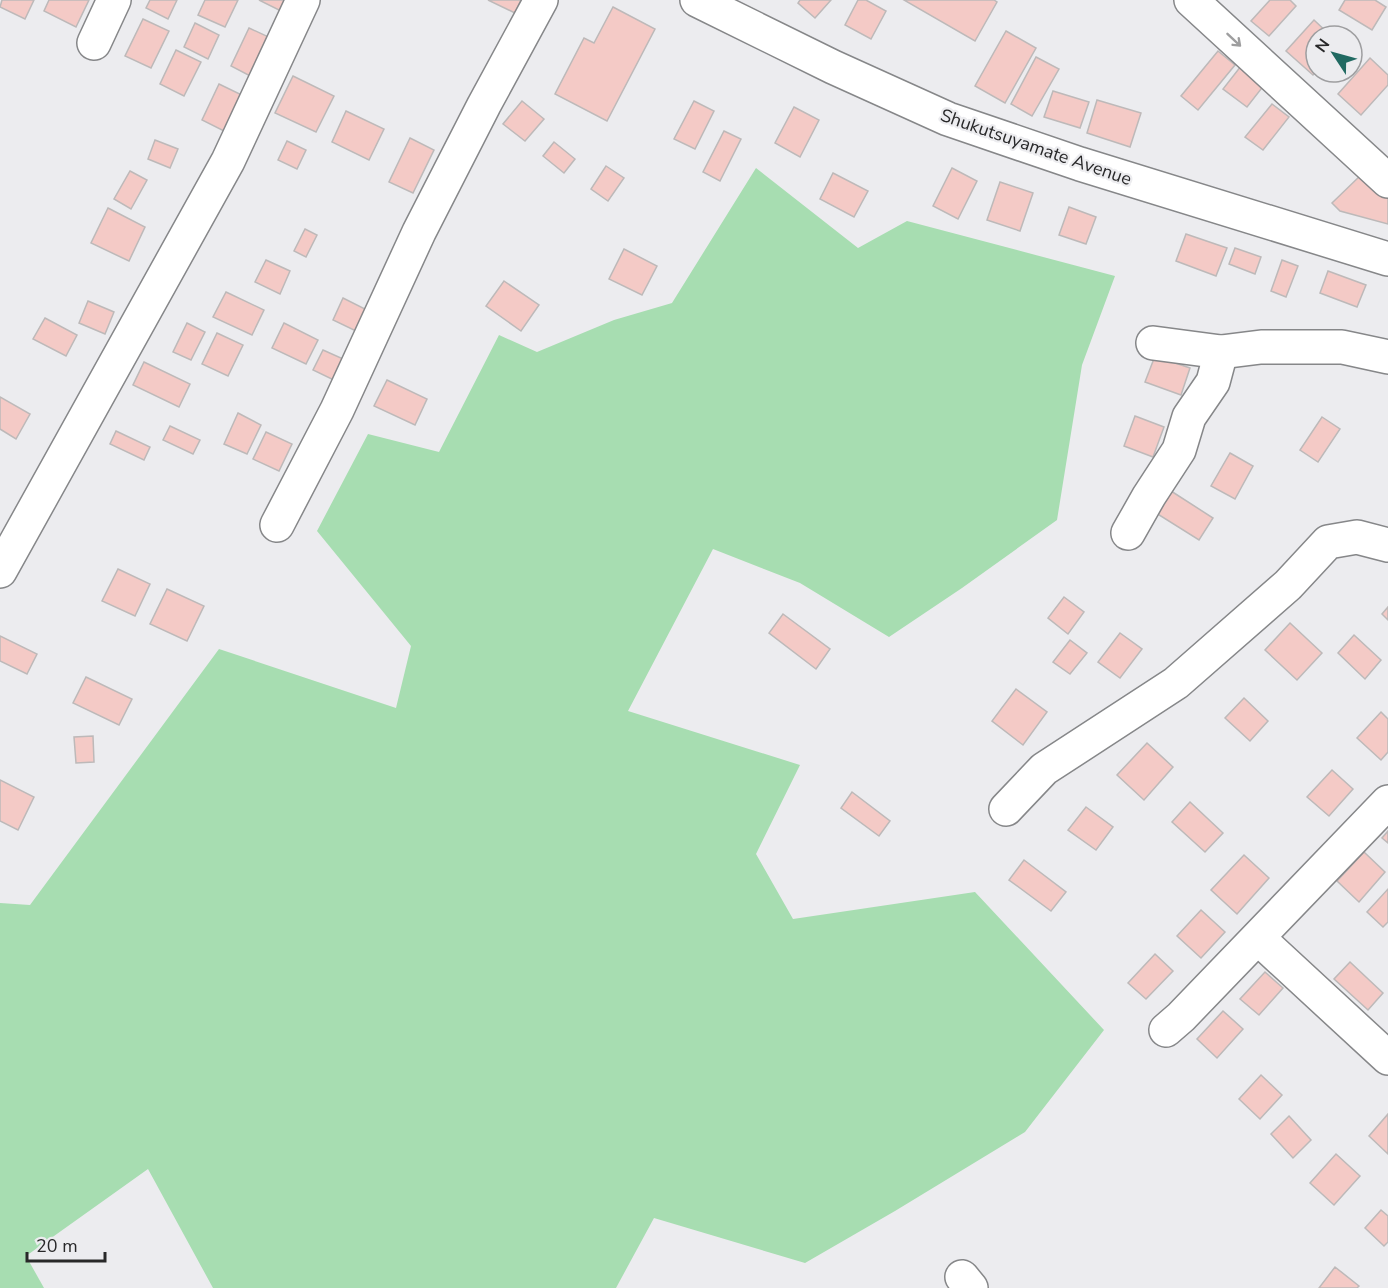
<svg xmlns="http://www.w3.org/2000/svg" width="1388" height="1288" font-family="'Nunito Sans',sans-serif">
<rect width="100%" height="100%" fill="#ececef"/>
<polygon fill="#a7ddb1" points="756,168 858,248 907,221 1115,276 1082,365 1057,520 962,588 889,637 800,583 713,549 628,711 800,765 756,854 793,919 975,892 1104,1030 1025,1132 895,1211 805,1263 654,1218 616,1288 213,1288 148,1169 26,1256 44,1288 0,1288 0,903 30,905 219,649 396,708 411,646 317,531 368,434 439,452 499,335 537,352 614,320 672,303"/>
<g fill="#f4cac6" stroke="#bdb9b9" stroke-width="1.5">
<polygon points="2,0 34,0 25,19 0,7"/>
<polygon points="49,0 89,0 76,27 44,11"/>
<polygon points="150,0 177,0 168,19 146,8"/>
<polygon points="205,0 238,0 225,27 198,15"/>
<polygon points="259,0 291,0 285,13"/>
<polygon points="488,0 521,0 515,13"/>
<polygon points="800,0 831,0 815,18 798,3"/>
<polygon points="858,0 866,0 886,11 871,39 845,25"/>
<polygon points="904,0 994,0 997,2 975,41"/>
<polygon points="1270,0 1290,0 1296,6 1269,36 1251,21"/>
<polygon points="1345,0 1375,0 1386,7 1372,30 1339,10"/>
<polygon points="613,7 655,29 607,121 555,94 584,38 594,43"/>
<polygon points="143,19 169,31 151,68 125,56"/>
<polygon points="1314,20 1331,36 1316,36 1316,72 1313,75 1286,51"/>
<polygon points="195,23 219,35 208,59 184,47"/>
<polygon points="249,28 273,39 254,78 231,66"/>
<polygon points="1006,31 1036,48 1005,103 975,86"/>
<polygon points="176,50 201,62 184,96 160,84"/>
<polygon points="1218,51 1235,65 1198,110 1181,96"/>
<polygon points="1036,57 1059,69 1032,116 1011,104"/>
<polygon points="1370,58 1388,75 1388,85 1361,115 1338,94"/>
<polygon points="1241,66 1265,84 1247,107 1223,89"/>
<polygon points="293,76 334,96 316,132 275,113"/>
<polygon points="219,84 246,97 228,133 202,120"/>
<polygon points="1053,91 1089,102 1080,128 1044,117"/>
<polygon points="1097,100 1141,113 1130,147 1087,133"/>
<polygon points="522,101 544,119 525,141 503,124"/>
<polygon points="694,101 714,111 695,149 674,139"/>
<polygon points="1272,104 1289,117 1263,150 1245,137"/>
<polygon points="794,107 819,120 800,157 775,143"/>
<polygon points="346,111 384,129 369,160 332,142"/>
<polygon points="724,131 741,139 720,181 703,172"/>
<polygon points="410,138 434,150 413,193 389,182"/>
<polygon points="155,140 178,149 170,168 148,159"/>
<polygon points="287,141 306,150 297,169 278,160"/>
<polygon points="554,142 575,159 564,173 543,156"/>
<polygon points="606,166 624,178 608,201 591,189"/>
<polygon points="952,168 977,181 958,219 933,206"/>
<polygon points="130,171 147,180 131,209 114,199"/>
<polygon points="833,173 868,191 854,217 820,199"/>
<polygon points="1363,173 1388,199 1388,224 1340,211 1332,203"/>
<polygon points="1000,182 1033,193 1020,231 987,220"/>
<polygon points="1069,207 1096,217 1086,244 1059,235"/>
<polygon points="108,208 145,227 129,261 91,243"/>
<polygon points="305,229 317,235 306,257 294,251"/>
<polygon points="1186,234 1227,248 1216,276 1176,261"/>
<polygon points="1235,248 1261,257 1255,274 1229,264"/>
<polygon points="624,249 657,266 642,295 609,279"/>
<polygon points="266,260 290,271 280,294 255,282"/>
<polygon points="1282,260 1298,266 1286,297 1271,291"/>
<polygon points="1328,271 1366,285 1357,307 1320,293"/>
<polygon points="504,281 539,305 521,331 486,306"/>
<polygon points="226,292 264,310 252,335 213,317"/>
<polygon points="343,298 367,310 356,331 333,320"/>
<polygon points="88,301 114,312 105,334 79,323"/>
<polygon points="45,318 77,335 66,356 33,339"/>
<polygon points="187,323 205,332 191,360 173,352"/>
<polygon points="284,323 318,340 306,364 272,348"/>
<polygon points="217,333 243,345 228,376 202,364"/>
<polygon points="323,350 350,362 340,383 313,370"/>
<polygon points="1155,356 1190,368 1181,395 1145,382"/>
<polygon points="144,362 190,384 179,407 133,385"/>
<polygon points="387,380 427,399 415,425 374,406"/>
<polygon points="0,397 30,414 16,439 0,429"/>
<polygon points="238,413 261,425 247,454 224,444"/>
<polygon points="1135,416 1164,427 1153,457 1124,446"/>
<polygon points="1322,417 1340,429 1318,462 1300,450"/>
<polygon points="170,426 200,440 193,454 163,440"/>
<polygon points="116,431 150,447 144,460 110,444"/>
<polygon points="266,432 292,444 279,471 253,459"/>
<polygon points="1230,453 1253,466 1235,499 1211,486"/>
<polygon points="1171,491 1213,518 1199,540 1156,513"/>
<polygon points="118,569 150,584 135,616 102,601"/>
<polygon points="167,589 204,606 187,641 150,624"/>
<polygon points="1064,597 1084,612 1068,634 1048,618"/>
<polygon points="1388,607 1388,620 1382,614"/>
<polygon points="783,614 830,649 816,669 769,633"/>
<polygon points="1290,623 1322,653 1297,680 1265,650"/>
<polygon points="1120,633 1142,649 1120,678 1098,662"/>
<polygon points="1354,635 1381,660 1365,679 1338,653"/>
<polygon points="0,636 37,654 27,674 0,661"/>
<polygon points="1070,640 1087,653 1070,674 1053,662"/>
<polygon points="86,677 132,699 119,725 73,703"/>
<polygon points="1016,689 1047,712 1023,745 992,721"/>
<polygon points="1244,698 1268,721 1250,741 1225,718"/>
<polygon points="1381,712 1388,719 1388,752 1381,760 1357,738"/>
<polygon points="93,736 94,762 76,763 74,737"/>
<polygon points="1147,743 1173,767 1144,800 1117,775"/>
<polygon points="1332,770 1353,789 1329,816 1307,797"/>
<polygon points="0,780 34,797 18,830 0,821"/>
<polygon points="852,792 890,821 879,836 841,808"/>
<polygon points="1190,802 1223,833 1205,852 1172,822"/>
<polygon points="1086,807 1113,827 1096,850 1068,830"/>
<polygon points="1388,831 1388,843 1382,838"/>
<polygon points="1364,852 1385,872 1359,902 1337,881"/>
<polygon points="1244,855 1269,878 1237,914 1211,890"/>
<polygon points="1024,860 1066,892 1051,911 1009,880"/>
<polygon points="1388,889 1388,922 1383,927 1367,912"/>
<polygon points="1201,910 1225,932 1201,958 1177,936"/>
<polygon points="1155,954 1173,971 1146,999 1128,983"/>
<polygon points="1350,962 1383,993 1368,1010 1334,979"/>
<polygon points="1265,972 1283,988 1259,1015 1240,999"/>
<polygon points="1223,1011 1243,1029 1217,1058 1197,1039"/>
<polygon points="1261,1075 1282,1095 1260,1119 1239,1099"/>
<polygon points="1388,1114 1388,1154 1369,1136"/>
<polygon points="1289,1116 1311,1140 1293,1158 1271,1134"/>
<polygon points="1336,1154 1360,1176 1334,1205 1310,1183"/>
<polygon points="1381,1210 1388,1216 1388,1242 1384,1246 1365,1228"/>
<polygon points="1335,1267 1359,1286 1357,1288 1319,1288"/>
</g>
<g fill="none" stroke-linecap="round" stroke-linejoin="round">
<g stroke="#868789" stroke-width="36">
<g id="minor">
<polyline points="697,0 833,67 948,119 1080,164 1388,259"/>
<polyline points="1191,0 1388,181"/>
<polyline points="94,43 114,0"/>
<polyline points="1153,343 1221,352 1261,347 1342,347 1388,357"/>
<polyline points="277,525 337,410 419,232 484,105 541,0"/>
<polyline points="1128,533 1149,496 1179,450 1189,417 1213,382 1221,352"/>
<polyline points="0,571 228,161 303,0"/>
<polyline points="1006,809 1044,769 1176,683 1288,585 1328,542 1357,537 1388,545"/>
<polyline points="1258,938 1388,1058"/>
<polyline points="1166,1030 1181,1017 1388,802"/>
<polyline points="962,1277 971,1288"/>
</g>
</g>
<use href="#minor" stroke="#fff" stroke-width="33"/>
</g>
<defs><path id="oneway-shaft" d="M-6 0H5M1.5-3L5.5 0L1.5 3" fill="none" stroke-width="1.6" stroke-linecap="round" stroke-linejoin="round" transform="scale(1.5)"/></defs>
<use stroke="#9e9e9f" href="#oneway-shaft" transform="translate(1234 40) rotate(43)"/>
<g text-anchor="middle" stroke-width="4.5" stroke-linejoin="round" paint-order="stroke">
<g font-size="18" fill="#282829" stroke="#ececef">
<text transform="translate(1036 147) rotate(19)" y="6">Shukutsuyamate Avenue</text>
</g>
</g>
<g transform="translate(1334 54) rotate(306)"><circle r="28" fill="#ececef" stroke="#9e9ea0" stroke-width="1.5"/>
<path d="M0-4.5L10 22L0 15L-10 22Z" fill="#216a62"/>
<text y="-9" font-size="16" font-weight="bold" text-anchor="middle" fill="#282829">N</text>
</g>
<path d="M27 1252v9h78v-9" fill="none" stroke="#282829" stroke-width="3"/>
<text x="36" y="1252" font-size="18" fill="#282829" stroke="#ececef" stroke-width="4.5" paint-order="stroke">20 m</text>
</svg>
